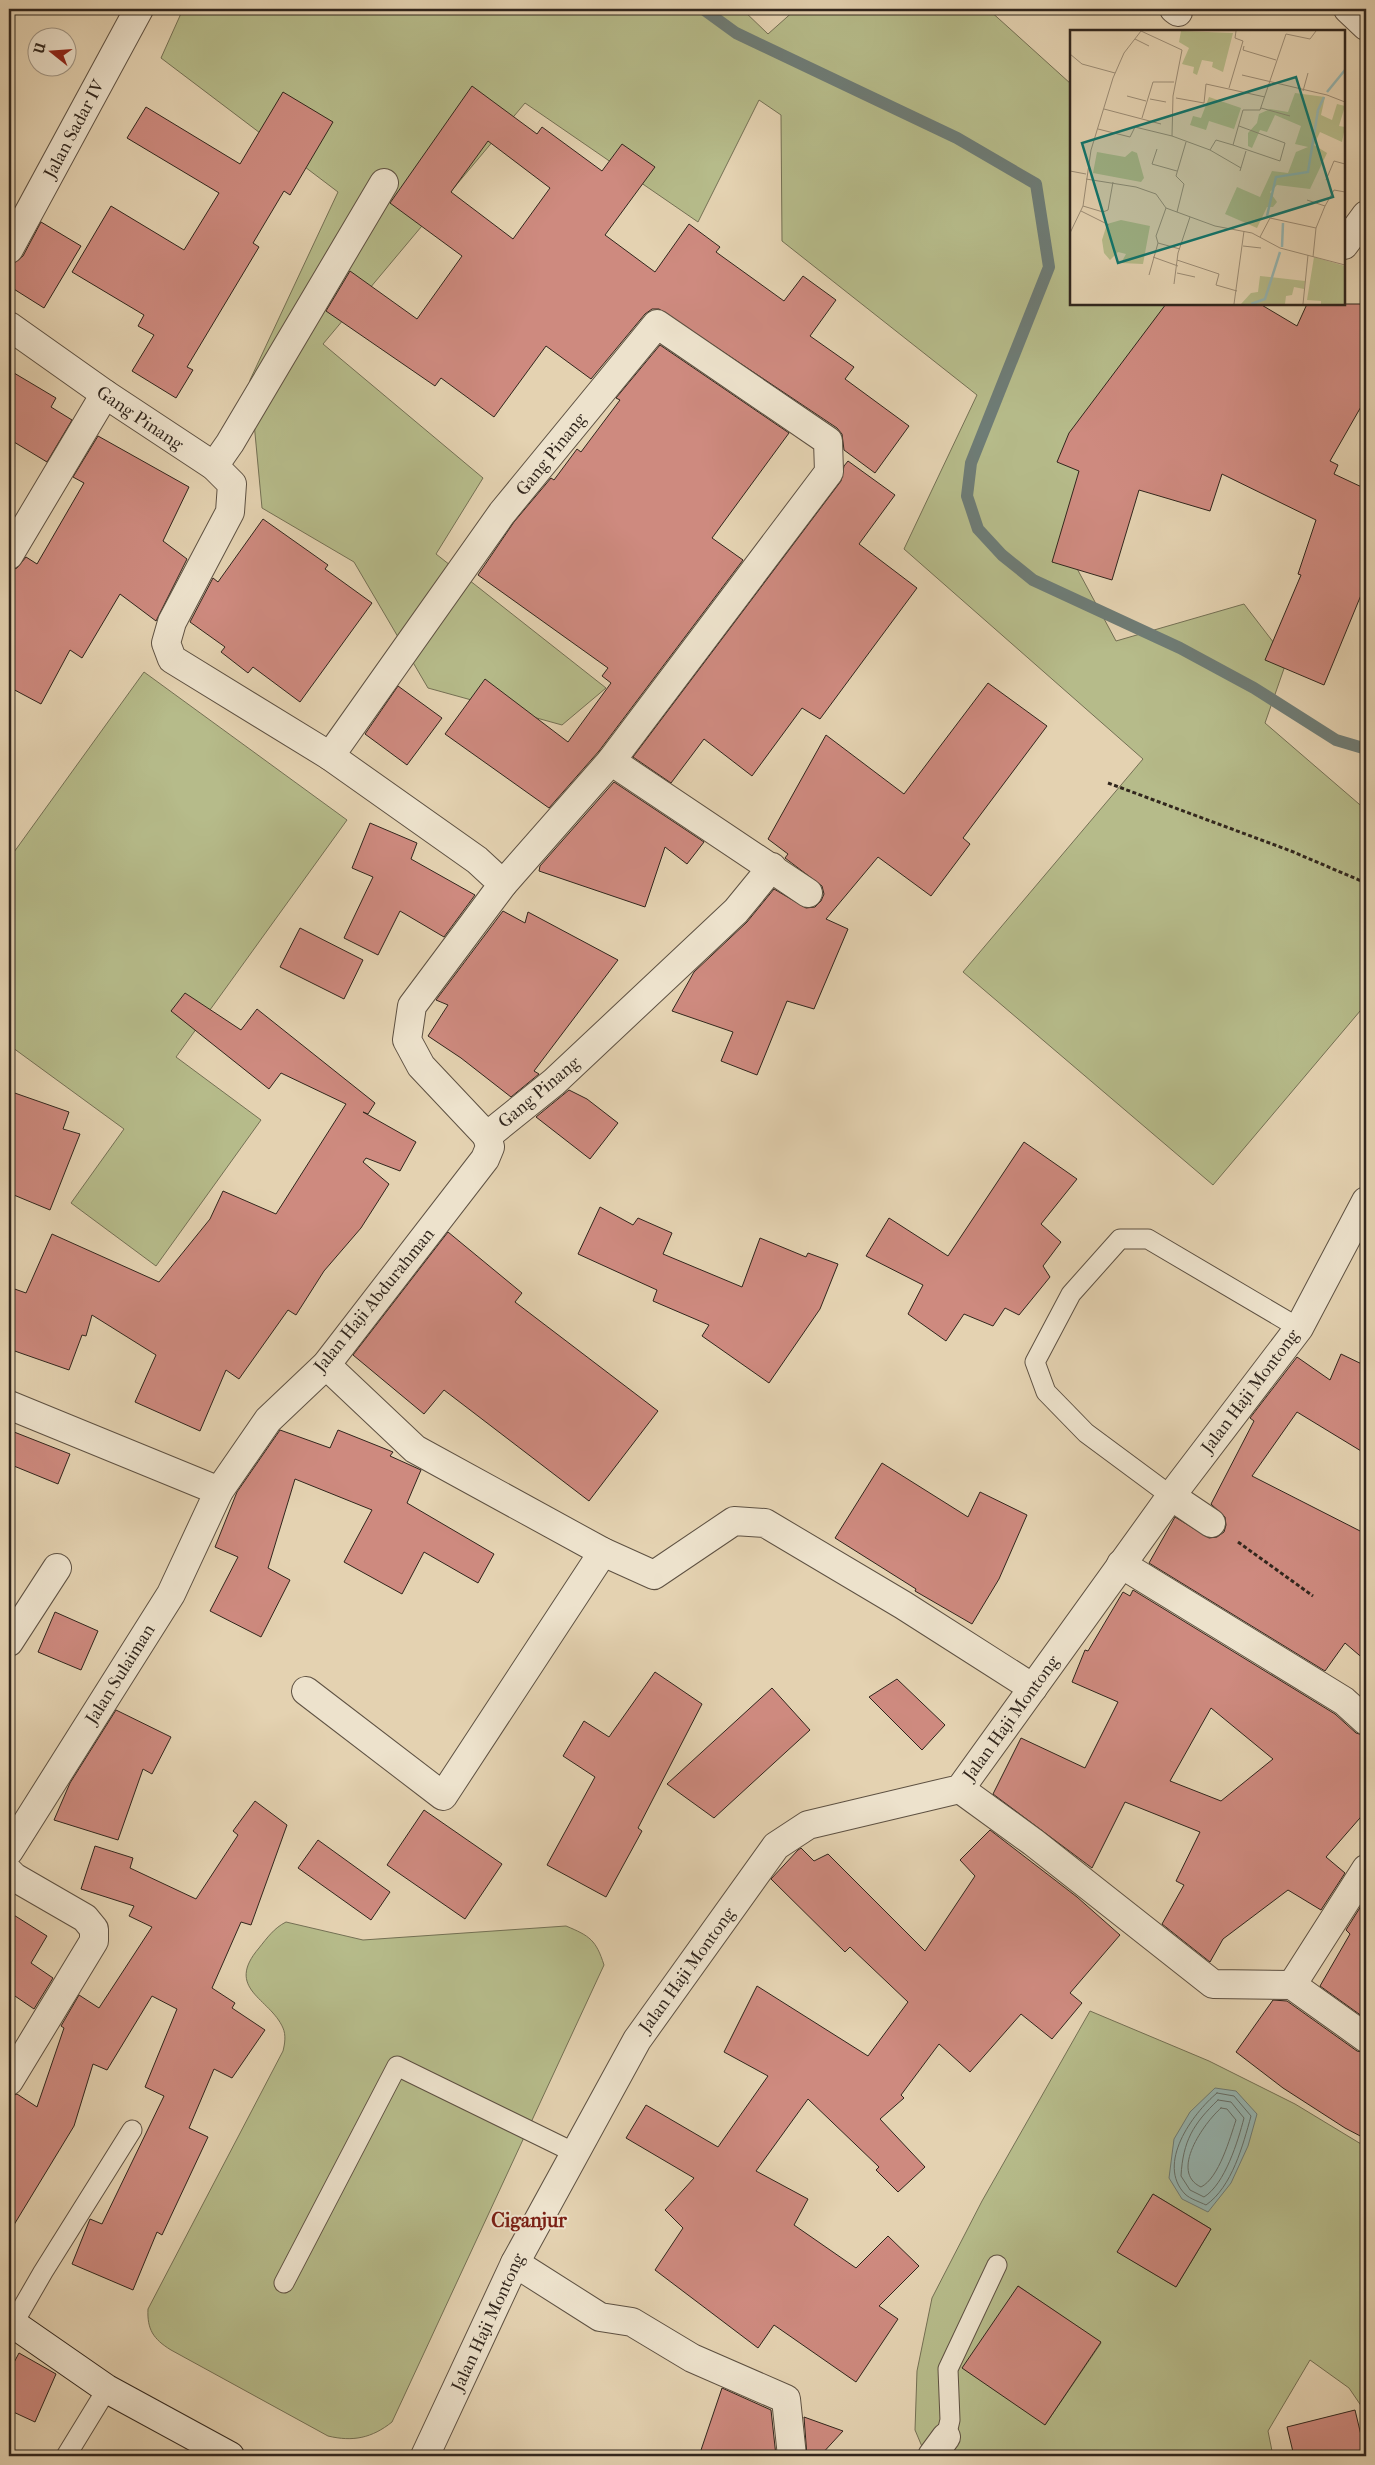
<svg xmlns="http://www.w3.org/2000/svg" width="1375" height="2465" font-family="'IM FELL French Canon',serif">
<rect width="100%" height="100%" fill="#e4d2b1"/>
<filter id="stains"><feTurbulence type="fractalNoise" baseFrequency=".004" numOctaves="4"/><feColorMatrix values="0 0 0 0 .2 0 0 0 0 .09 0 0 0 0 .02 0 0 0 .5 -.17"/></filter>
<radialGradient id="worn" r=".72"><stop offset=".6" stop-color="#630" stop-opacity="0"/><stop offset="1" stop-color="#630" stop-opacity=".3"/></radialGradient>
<g fill="#b6bb8a" stroke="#747054" fill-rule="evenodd">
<polygon points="183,9 742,9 768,34 796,9 988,9 1071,84 1071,304 1174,304 1067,550 1116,641 1244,604 1287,660 1265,723 1366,810 1366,1004 1213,1185 963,972 1143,759 904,549 977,395 782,241 781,115 759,100 698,222 525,103 323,344 483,478 436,554 606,688 562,725 428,688 354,562 262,508 250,380 338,192 161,58"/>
<polygon points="144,672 347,820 176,1057 261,1120 156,1266 71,1203 124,1129 9,1045 9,859"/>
<path d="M 286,1922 L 363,1940 L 566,1926 C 590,1936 596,1940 604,1965 L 392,2422 C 372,2438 353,2442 328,2436 L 171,2350 C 153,2339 147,2329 148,2309 L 283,2051 C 285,2043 286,2035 283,2028 C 270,1998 224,1989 259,1948 C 267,1938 274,1928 286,1922 Z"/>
<path d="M 1090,2011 L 1209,2061 L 1295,2104 L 1366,2147 L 1366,2413 L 1349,2388 L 1310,2360 L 1268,2431 L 1273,2456 L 926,2456 L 915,2430 L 917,2371 L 932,2298 L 982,2201 ZM 1153,2194 L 1211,2229 L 1176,2287 L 1118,2252 ZM 1018,2286 L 1101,2343 L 1045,2425 Z"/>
</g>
<polygon fill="#96b6b2" stroke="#6e7c76" points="1215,2088 1236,2091 1257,2114 1248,2146 1231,2183 1208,2212 1182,2199 1169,2178 1174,2139 1190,2112"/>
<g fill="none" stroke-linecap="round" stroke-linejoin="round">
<g stroke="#646e68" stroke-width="1">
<path d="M 1217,2093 L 1234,2096 L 1251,2116 C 1243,2145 1232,2187 1206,2205 C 1200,2202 1190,2199 1185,2194 C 1156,2164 1192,2114 1217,2093 Z"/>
<path d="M 1218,2100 L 1231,2102 L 1244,2118 C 1238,2141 1225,2184 1204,2197 L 1190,2190 L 1181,2176 C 1183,2141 1193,2124 1218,2100 Z"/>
<path d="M 1221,2108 L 1227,2109 L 1236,2120 C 1230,2138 1219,2178 1201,2187 C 1169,2172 1204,2123 1221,2108 Z"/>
</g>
<polyline stroke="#6e7c76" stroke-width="12" points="703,9 736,33 957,138 1036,184 1049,267 971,463 967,496 978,529 1002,555 1033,580 1180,648 1254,688 1336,740 1363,748"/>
</g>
<g fill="#ce8a7f" stroke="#31261d" fill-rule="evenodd">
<path d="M 472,86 L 537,134 L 542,127 L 602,171 L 622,144 L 655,167 L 605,235 L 655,272 L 689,224 L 720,247 L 716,252 L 784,301 L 803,276 L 836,300 L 810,336 L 854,367 L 845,379 L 909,426 L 875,473 L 844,450 L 842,434 L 837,428 L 659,309 L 652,309 L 645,314 L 591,379 L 546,346 L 494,417 L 441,378 L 435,386 L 326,311 L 350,271 L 417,319 L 462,256 L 390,203 ZM 488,141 L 550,188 L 513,239 L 451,192 Z"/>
<polygon points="283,92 333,122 290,195 284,191 253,243 259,247 187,367 193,370 176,398 132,371 154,335 138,326 144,315 72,272 111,206 184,250 219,193 127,138 146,107 240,164"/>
<polygon points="41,222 81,246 44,308 9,286 9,273 14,263 23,256"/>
<polygon points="1166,304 1260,304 1297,326 1307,304 1366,304 1366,398 1330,461 1338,465 1334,474 1366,489 1366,583 1324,685 1265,660 1301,575 1298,574 1316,520 1222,474 1210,511 1139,490 1112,580 1052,562 1079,471 1057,462 1069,433"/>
<polygon points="660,345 789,433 712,538 743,560 599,751 549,808 445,734 485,679 568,742 611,683 602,676 608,668 478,575 514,522 551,478 554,480 577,449 581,452 620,400 616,398"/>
<polygon points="9,370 56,398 51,407 72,420 47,462 9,439"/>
<polygon points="98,436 189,487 163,541 187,559 156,621 120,594 82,658 70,650 41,704 9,687 9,571 17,568 26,557 37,564 84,483 73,477"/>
<polygon points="848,461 895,495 859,544 917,588 820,719 802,708 752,776 704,739 671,783 633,757 841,481 844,466"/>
<polygon points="263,519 328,565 325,569 372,603 300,702 253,667 248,673 221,652 225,647 190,622 213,578 218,582"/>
<polygon points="988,683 1047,726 963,838 970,844 931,896 878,857 826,919 848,929 814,1009 787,1001 757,1075 721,1061 733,1032 672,1011 694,972 747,922 774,889 806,908 815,907 821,901 824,894 822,886 785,858 788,854 768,839 826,735 904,794"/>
<polygon points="398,686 442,718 407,765 365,734"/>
<polygon points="614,782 704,842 687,864 665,847 645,907 539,871 540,866"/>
<polygon points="370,823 417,843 411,859 475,895 444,937 400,911 378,955 344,938 373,877 352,868"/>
<polygon points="503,911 525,923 528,912 618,960 534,1071 539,1074 511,1097 461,1058 428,1036 448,1005 436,1000"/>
<polygon points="300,928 363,960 344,999 280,967"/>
<polygon points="185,993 241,1030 257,1009 375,1103 368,1114 363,1112 416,1142 400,1171 366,1158 363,1162 389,1184 361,1228 324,1271 296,1315 288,1310 239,1379 226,1370 200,1431 135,1402 156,1355 92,1315 86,1336 82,1335 69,1370 9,1349 9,1287 26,1293 52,1234 159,1282 210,1219 223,1191 276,1214 346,1104 281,1073 269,1089 171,1011"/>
<polygon points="569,1090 587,1099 618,1123 590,1159 536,1117"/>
<polygon points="9,1091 69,1112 63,1129 80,1134 50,1210 9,1193"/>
<polygon points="1024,1142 1077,1179 1041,1224 1061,1242 1043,1266 1050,1277 1019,1315 1005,1308 993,1326 964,1314 946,1341 908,1314 923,1285 866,1256 889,1218 948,1256"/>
<polygon points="600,1207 633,1225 638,1218 672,1233 663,1254 742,1287 760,1238 806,1257 808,1253 838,1264 820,1309 769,1383 702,1336 709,1325 653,1301 657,1290 578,1254"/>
<polygon points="448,1232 522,1293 515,1302 658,1411 589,1501 444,1390 424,1414 353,1355"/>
<polygon points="1341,1354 1366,1366 1366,1454 1297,1412 1252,1476 1366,1534 1366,1661 1345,1643 1325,1671 1149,1563 1175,1517 1209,1538 1217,1537 1224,1532 1226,1525 1225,1517 1211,1504 1254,1421 1250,1418 1297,1357 1330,1380"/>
<polygon points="9,1430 70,1454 58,1484 9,1464"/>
<polygon points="280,1430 330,1448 338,1430 393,1452 390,1456 421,1470 407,1503 494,1554 478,1583 424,1552 402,1594 344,1562 372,1510 295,1479 268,1568 290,1580 261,1637 210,1611 238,1557 215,1547 237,1492"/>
<polygon points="882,1463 968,1517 980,1492 1027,1515 999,1579 972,1624 915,1591 916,1589 835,1538"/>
<path d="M 1133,1590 L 1335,1714 L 1356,1733 L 1366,1736 L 1366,1811 L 1326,1857 L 1345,1873 L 1321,1910 L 1288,1890 L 1223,1939 L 1210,1962 L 1162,1924 L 1184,1885 L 1176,1881 L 1200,1832 L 1125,1802 L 1092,1868 L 993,1794 L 1021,1738 L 1085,1768 L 1118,1702 L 1072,1682 L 1085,1650 L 1088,1651 L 1123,1592 L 1130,1596 ZM 1211,1708 L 1273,1759 L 1221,1801 L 1170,1781 Z"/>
<polygon points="55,1612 98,1631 81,1670 38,1652"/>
<polygon points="655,1672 702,1704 638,1828 642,1831 606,1897 547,1865 595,1777 563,1756 584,1721 609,1737"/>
<polygon points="897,1679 945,1725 922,1750 869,1697"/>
<polygon points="772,1688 810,1730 714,1818 667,1784"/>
<polygon points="116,1710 171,1737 152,1774 143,1769 118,1840 54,1820 70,1783"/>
<polygon points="255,1801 287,1825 251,1925 241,1922 212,1988 235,2003 232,2008 265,2030 232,2078 214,2069 189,2128 208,2137 162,2235 157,2232 133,2290 72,2264 90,2219 102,2224 164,2096 145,2087 177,2009 152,1996 107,2070 93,2064 74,2126 9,2233 9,2097 17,2094 37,2107 64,2028 61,2026 79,1995 99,2008 152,1927 129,1916 134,1906 81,1889 95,1846 133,1858 130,1868 196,1899 238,1835 233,1831"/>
<polygon points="424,1810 502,1864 465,1919 387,1865"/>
<polygon points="990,1830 1077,1897 1120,1935 1070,1993 1082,2003 1052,2039 1021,2014 970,2072 939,2044 901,2095 904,2098 880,2119 925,2167 898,2192 876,2170 879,2167 808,2099 756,2171 808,2199 794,2225 856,2268 888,2236 919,2266 879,2306 898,2319 856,2382 774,2325 758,2348 655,2270 683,2228 665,2210 694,2178 626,2138 646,2105 718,2147 768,2076 724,2052 757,1986 868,2056 908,2002 850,1947 845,1952 771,1879 798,1850 801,1848 814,1861 828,1854 925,1951 975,1876 960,1860"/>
<polygon points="318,1840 390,1892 371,1920 298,1868"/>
<polygon points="1366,1898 1366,2019 1320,1986 1350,1934 1346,1930"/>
<polygon points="9,1912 47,1936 31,1963 53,1978 34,2009 12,1994 9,1999"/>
<polygon points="1273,2000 1287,2001 1357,2051 1366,2053 1366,2139 1345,2128 1283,2088 1236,2052"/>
<polygon points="1153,2194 1211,2229 1176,2287 1117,2252"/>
<polygon points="1018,2286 1101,2342 1045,2425 962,2368"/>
<polygon points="19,2353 56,2374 35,2422 9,2410 9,2372"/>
<polygon points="722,2388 771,2410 776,2456 699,2456"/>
<polygon points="1355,2410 1366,2456 1294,2456 1287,2427"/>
<polygon points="804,2417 843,2431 820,2456 807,2456"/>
</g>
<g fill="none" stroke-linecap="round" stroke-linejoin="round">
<g stroke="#5e5142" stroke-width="21">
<g id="service">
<polyline points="1171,1496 1086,1433 1046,1392 1035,1362 1071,1294 1120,1239 1148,1239 1299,1328"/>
<polyline points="284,2283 397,2066 575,2153"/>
<polyline points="13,2324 43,2272 132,2130"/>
<polyline points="946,2437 950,2420 948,2369 997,2265"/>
<polyline points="66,2456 107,2389"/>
</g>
</g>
<g stroke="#5e5142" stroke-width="30">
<g id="minor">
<polyline points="1174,9 1178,12"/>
<polyline points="1348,9 1366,26"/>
<polyline points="1344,245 1366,215"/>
<polyline points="9,249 139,9"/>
<polyline points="9,326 105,394 214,466 232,484 230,512 172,622 166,643 172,659 330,756 477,860 503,884 412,1006 407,1040 421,1066 487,1136"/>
<polyline points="214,466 230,443 384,183"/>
<polyline points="9,555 105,394"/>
<polyline points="330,756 502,513 657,324 828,441 829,472 611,761 503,884"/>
<polyline points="611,761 808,893"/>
<polyline points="487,1136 554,1082 736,911 772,867"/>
<polyline points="326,1365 415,1449 603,1552 654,1575 734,1521 765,1523 903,1605 1033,1688"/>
<polyline points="9,1405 219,1491"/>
<polyline points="1171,1496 1211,1523"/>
<polyline points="1121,1564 1344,1701 1366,1721"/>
<polyline points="9,1642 57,1568"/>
<polyline points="306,1691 443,1796 603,1552"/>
<polyline points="960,1789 1033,1842 1213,1984 1292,1985 1366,2038"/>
<polyline points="9,1851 171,1594 219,1491 268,1420 326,1365 485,1159 490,1147 487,1136"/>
<polyline points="9,1872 14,1877 85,1918 94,1929 94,1941 9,2081"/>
<polyline points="1292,1985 1366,1869"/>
<polyline points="515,2263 600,2317 632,2322 692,2358 786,2399 792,2456"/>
<polyline points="932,2456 946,2437"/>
</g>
</g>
<g stroke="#5e5142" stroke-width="30">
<polyline id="tertiary" points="425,2456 515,2263 637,2040 776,1846 808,1825 960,1789 1171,1496 1299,1328 1366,1201"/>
</g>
<g stroke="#31261d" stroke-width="30">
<polyline id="secondary" points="9,2321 107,2389 230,2456"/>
</g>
<g stroke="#31261d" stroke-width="3" stroke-dasharray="4 2.5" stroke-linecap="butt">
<polyline points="1108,783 1291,851 1366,883"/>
<polyline points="1238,1542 1313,1596"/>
</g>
<use href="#service" stroke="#ede2cc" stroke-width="19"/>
<use href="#minor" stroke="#ede2cc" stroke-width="28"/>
<use href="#tertiary" stroke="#ede2cc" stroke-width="28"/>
<use href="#secondary" stroke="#ede2cc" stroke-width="28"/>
</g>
<g text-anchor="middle" stroke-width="4" stroke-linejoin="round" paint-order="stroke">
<g font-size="18" fill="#31261d" stroke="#ede2cc">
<text transform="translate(74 129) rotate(-62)" y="6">Jalan Sadar IV</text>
<text transform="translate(140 418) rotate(34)" y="6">Gang Pinang</text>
<text transform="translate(551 454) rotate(-51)" y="6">Gang Pinang</text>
<text transform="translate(539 1092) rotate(-40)" y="6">Gang Pinang</text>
<text transform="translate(374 1300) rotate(-51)" y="6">Jalan Haji Abdurahman</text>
<text transform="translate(1250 1391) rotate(-53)" y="6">Jalan Haji Montong</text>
<text transform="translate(120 1674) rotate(-58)" y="6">Jalan Sulaiman</text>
<text transform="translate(1011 1718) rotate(-54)" y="6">Jalan Haji Montong</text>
<text transform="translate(687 1970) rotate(-54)" y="6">Jalan Haji Montong</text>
<text transform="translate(488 2322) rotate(-65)" y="6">Jalan Haji Montong</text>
</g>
<g font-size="20" font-weight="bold" fill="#7a1f14" stroke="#ede2cc">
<text x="529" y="2227">Ciganjur</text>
</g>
</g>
<g transform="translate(1070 30)">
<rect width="275" height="275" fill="#e4d2b1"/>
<path d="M 111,1 L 163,3 L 153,42 L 142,37 L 143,32 L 132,30 L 127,45 L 123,43 L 124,37 L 112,34 L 119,18 L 109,12 ZM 225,63 L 255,67 L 251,85 L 262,90 L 267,74 L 275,76 L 269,96 L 275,97 L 272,112 L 250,102 L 244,115 L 257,123 L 240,159 L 207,155 L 200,162 L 207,172 L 203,177 L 197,177 L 187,198 L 155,184 L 167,157 L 190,167 L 202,141 L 218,143 L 226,122 L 238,117 L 225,114 L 231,96 L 205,85 L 197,102 L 190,100 L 182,118 L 178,116 L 178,103 L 187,93 L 189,84 L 200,79 L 218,82 ZM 139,67 L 171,78 L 164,99 L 139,91 L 136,100 L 120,95 L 123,86 L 131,88 ZM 62,121 L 67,123 L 74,148 L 71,152 L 23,143 L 27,122 L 55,127 ZM 51,190 L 80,196 L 73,234 L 51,233 L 56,224 L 48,222 L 40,230 L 34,223 L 32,210 L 37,194 ZM 244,227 L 275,236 L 275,274 L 251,274 L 251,271 L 237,270 ZM 190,246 L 235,251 L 234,259 L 224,257 L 222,265 L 216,266 L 215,274 L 171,274 L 181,263 L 188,262 Z" fill="#b6bb8a"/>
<path fill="none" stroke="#96b6b2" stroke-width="2.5" d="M 257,62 L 275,40M 197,186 L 206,147 L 238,142 L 248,80 L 254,67M 212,217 L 213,193M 181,274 L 195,269 L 210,222"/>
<path fill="none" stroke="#9c8d76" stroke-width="1" d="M 71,1 L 112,20 L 103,66 L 102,106M 216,4 L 240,9 L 246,1M 65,9 L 79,16M 174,16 L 173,20 L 206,30M 0,24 L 12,34 L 45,43M 172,45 L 257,65 L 275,72M 159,58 L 173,11 L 165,8 L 166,1M 233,61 L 238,43M 57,66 L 76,71M 106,68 L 134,73 L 136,54 L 195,67M 80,69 L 96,72M 191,78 L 220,86M 34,79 L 91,94M 72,88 L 83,52 L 104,52M 28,99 L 60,107 L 65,97 L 102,106 L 140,120 L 171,138M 163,115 L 210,131 L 215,113 L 169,96M 87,119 L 82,134 L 107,141M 140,120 L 146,110 L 163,115 L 173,80 L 190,80 L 216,4M 0,141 L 16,144M 170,141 L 176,121M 16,149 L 66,157 L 86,164 L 96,178 L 145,196 L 182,203 L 210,218 L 275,235M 256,150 L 264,131 L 275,134M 237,170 L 255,176M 13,176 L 33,182 L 38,180 L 43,152M 11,181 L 39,195M 107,182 L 114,154 L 106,146 L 116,112M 0,203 L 13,176 L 21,120 L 43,48 L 54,23 L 71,1M 190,207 L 200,188 L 246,198M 88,213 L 110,219M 173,216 L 191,218M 83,227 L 108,236M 243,227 L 246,198 L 255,176 L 264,160 L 275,162M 107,230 L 149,244 L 146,255 L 167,261M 107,243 L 125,247M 79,245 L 88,213 L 86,206 L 96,178M 104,254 L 108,223 L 120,187M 164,274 L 174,201M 233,274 L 238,225"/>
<path fill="#0f766e" fill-opacity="0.15" stroke="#0f766e" stroke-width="2.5" d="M 226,47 L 263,167 L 48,233 L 12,113 Z"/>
<rect width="275" height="275" fill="none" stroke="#31261d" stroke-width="2.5"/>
</g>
<rect width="1375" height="2465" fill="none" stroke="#e4d2b1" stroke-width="30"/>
<rect x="10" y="10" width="1355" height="2445" fill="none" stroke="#31261d" stroke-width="2.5"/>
<rect x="15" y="15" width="1345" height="2435" fill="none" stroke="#31261d"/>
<g transform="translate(52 52) rotate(287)"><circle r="24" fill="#ede2cc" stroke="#a29786"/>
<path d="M0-4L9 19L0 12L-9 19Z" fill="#8f2418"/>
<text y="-8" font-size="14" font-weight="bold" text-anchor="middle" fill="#31261d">U</text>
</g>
<rect width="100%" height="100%" filter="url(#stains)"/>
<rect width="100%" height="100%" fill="url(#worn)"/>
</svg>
